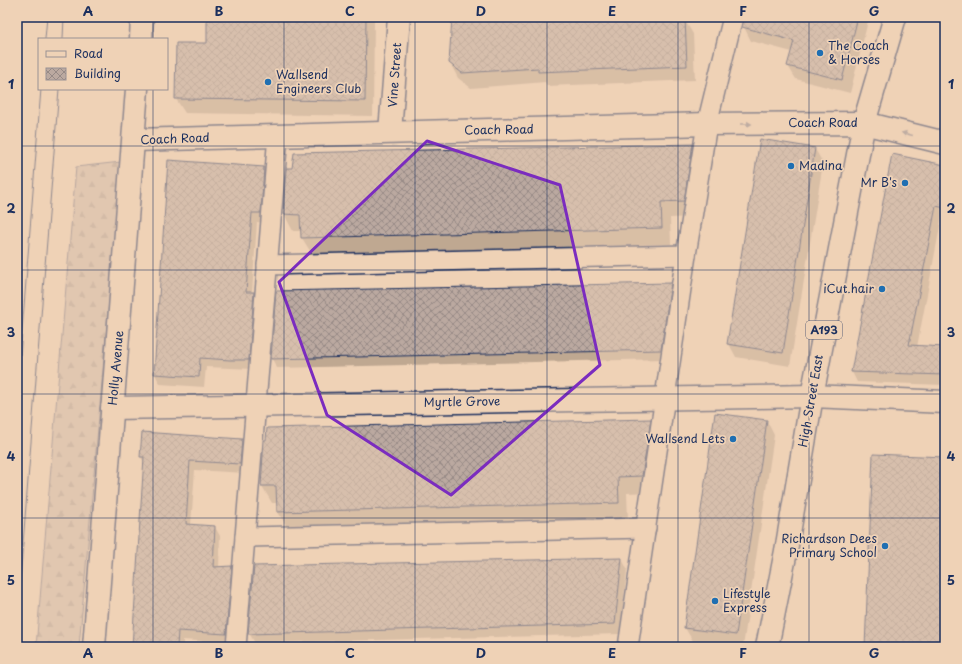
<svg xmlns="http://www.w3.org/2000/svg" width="962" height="664" font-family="'Playpen Sans',sans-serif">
<defs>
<pattern id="forest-firs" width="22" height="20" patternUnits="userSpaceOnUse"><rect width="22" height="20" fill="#d0baa9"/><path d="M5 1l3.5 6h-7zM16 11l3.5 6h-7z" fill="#b2a094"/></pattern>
<pattern id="building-cross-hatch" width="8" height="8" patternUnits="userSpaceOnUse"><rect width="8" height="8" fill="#bba9a0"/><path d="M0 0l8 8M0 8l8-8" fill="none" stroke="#978a86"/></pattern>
</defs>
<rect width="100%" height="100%" fill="#efd2b6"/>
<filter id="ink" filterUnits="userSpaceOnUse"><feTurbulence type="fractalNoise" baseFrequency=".025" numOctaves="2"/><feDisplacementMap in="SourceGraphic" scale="8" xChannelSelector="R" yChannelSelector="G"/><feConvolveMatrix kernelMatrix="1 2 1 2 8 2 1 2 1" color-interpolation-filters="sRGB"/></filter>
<g filter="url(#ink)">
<polygon fill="url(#forest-firs)" stroke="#767484" points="121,162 79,647 36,647 76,167"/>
<g fill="#0003">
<polygon points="208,17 374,17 373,116 185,113 176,99 208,44"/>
<polygon points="453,17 649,17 649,21 684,19 693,34 695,80 547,86 545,82 471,88 458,78 450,63"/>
<polygon points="746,17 869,17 850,93 796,79 788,66 792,52 751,41 744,27"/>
<polygon points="692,145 702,162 693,217 670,218 671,244 312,254 302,238 302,231 293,231 284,214 287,169"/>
<polygon points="815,149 823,163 790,366 736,357 729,344"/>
<polygon points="945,166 945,217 942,216 917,347 945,348 945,385 857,382 852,372"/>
<polygon points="264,167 269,177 266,223 257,222 252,293 254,293 259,302 254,369 206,367 204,387 160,384 155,374"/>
<polygon points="670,284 676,294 666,359 277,368 272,359"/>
<polygon points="650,420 660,436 651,492 627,493 628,520 288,529 278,512 278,503 272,503 262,486 264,467"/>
<polygon points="767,421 774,435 743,647 732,647 693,641 685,628"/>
<polygon points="241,440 247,450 245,473 195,470 191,525 215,527 220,536 219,568 231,567 237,577 231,643 183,640 183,647 133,647 145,464 141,457"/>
<polygon points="622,559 627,569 620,634 255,643 249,633"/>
</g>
<g fill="url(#building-cross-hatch)" stroke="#1b2f5e">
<polygon points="207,17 366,17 365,101 175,99 176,43 207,43"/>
<polygon points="452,17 641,17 642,20 685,18 687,66 538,72 538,68 462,73 449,63"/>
<polygon points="744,17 858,17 842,80 787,66 794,41 742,27"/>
<polygon points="760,139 815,148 783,353 727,344"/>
<polygon points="693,144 684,201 661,202 662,228 301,238 300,215 283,214 286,168 292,168 294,153"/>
<polygon points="892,154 945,165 945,208 936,206 909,345 945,347 945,375 851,372"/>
<polygon points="168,160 264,167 261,213 252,213 246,292 254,292 249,360 230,360 200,358 199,377 154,374"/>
<polygon points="671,283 661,350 271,359 276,291"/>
<polygon points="715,413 767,420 736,635 684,628"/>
<polygon points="651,419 642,476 618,477 619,503 277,512 276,486 261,486 264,440 266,440 267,428"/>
<polygon points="142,432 242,439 240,464 190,461 186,524 215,526 213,567 232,566 226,634 178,631 177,647 132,647 144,457 140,457"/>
<polygon points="873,454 945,457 945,647 865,647"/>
<polygon points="622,558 615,624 248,634 254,566"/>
</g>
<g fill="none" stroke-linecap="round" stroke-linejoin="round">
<g stroke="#1b2f5e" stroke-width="22">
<g id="lane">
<polyline points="267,265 686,255"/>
<polyline points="245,537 646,528"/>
<polyline points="236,647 278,135"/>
<polyline points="628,647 686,255 707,124 733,17"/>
</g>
</g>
<g stroke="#1b2f5e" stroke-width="25">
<g id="street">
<polyline points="141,39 142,17"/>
<polyline points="390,132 399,17"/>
<polyline points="134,140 707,124 864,123 945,143"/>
<polyline points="112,408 812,396 945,402"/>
<polyline points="94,647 137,89"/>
</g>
</g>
<g stroke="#1b2f5e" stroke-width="25">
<polyline id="primary" points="767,647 786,551 812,396 864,123 895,17"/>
</g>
<use href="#lane" stroke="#efd2b6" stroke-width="19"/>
<use href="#street" stroke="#efd2b6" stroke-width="22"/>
<use href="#primary" stroke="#efd2b6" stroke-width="22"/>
<g stroke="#1b2f5e" stroke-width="1">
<polyline points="45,39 47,17"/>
<polyline points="63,39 64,17"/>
<polyline points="17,396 41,89"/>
<polyline points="17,619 59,89"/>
</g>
</g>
<defs><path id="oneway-solid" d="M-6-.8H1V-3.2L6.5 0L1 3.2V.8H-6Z"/></defs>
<g fill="#85808a">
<use href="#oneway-solid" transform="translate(746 124)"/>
<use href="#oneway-solid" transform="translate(907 134) rotate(-166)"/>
</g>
</g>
<path d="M0 0H962V664H0ZM 427,141 L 560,185 L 600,365 L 451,495 L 327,415 L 279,282 Z" fill="#efd2b6" fill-opacity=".55" fill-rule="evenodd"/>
<path fill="none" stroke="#7b2cbf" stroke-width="3" stroke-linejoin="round" d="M 427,141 L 560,185 L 600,365 L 451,495 L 327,415 L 279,282 Z"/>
<path fill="none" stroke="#1b2f5e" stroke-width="1" stroke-opacity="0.55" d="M 153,17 L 153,39M 284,17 L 284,647M 415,17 L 415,647M 547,17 L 547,647M 678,17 L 678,647M 809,17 L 809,647M 153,89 L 153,647M 17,146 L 945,146M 17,270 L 945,270M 17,394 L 945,394M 17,518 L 945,518"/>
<g fill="#1f6fb2" stroke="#efd2b6" stroke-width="1.5">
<circle cx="820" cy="53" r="4"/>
<circle cx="268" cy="82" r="4"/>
<circle cx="791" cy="166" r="4"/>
<circle cx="905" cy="183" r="4"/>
<circle cx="882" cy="289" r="4"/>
<circle cx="733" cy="439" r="4"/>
<circle cx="885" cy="546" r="4"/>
<circle cx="715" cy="601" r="4"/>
</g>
<g text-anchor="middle" stroke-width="3.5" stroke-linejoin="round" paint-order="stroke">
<rect fill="#efd2b6" stroke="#5b6078" stroke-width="1" x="806" y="321" width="36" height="18" rx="3"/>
<g font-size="11" font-weight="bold" fill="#1b2f5e">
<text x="824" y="334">A193</text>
</g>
<g font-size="12" fill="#1b2f5e" stroke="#efd2b6" text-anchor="start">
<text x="828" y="50">The Coach<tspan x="828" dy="14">&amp; Horses</tspan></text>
<text x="276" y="79">Wallsend<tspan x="276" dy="14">Engineers Club</tspan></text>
<text x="799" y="170">Madina</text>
<text x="897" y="187" text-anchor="end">Mr B's</text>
<text x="874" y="293" text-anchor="end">iCut.hair</text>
<text x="725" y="443" text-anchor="end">Wallsend Lets</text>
<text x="877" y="543" text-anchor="end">Richardson Dees<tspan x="877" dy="14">Primary School</tspan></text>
<text x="723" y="598">Lifestyle<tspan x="723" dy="14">Express</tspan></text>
</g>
<g font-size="12" fill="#1b2f5e" stroke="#efd2b6">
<text transform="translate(395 75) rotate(-86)" y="4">Vine Street</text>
<text x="823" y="127">Coach Road</text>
<text transform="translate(499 130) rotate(-1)" y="4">Coach Road</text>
<text transform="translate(175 139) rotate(-2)" y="4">Coach Road</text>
<text transform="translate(116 368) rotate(-85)" y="4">Holly Avenue</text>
<text transform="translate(811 401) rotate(-80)" y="4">High Street East</text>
<text transform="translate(462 402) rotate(-1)" y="4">Myrtle Grove</text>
</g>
</g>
<rect width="962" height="664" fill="none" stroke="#efd2b6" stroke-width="44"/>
<rect x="38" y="38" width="130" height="52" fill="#efd2b6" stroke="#9a9193"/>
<rect x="46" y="51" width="20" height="6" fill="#efd2b6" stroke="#9a9193"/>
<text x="74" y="58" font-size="12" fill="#1b2f5e">Road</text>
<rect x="46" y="68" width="20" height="12" fill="url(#building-cross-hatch)" stroke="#9a9193"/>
<text x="74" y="78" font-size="12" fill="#1b2f5e">Building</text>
<rect x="22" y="22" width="918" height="620" fill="none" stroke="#1b2f5e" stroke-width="1.5"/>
<g font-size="13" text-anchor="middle" font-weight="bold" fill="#1b2f5e">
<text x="88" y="16">A</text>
<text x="219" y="16">B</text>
<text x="350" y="16">C</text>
<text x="481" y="16">D</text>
<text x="612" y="16">E</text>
<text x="743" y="16">F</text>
<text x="874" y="16">G</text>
<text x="11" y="89">1</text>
<text x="951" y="89">1</text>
<text x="11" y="213">2</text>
<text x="951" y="213">2</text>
<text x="11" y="337">3</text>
<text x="951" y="337">3</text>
<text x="11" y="461">4</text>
<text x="951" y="461">4</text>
<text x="11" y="585">5</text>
<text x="951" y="585">5</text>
<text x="88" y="658">A</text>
<text x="219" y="658">B</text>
<text x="350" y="658">C</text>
<text x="481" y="658">D</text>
<text x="612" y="658">E</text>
<text x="743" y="658">F</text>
<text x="874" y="658">G</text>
</g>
</svg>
